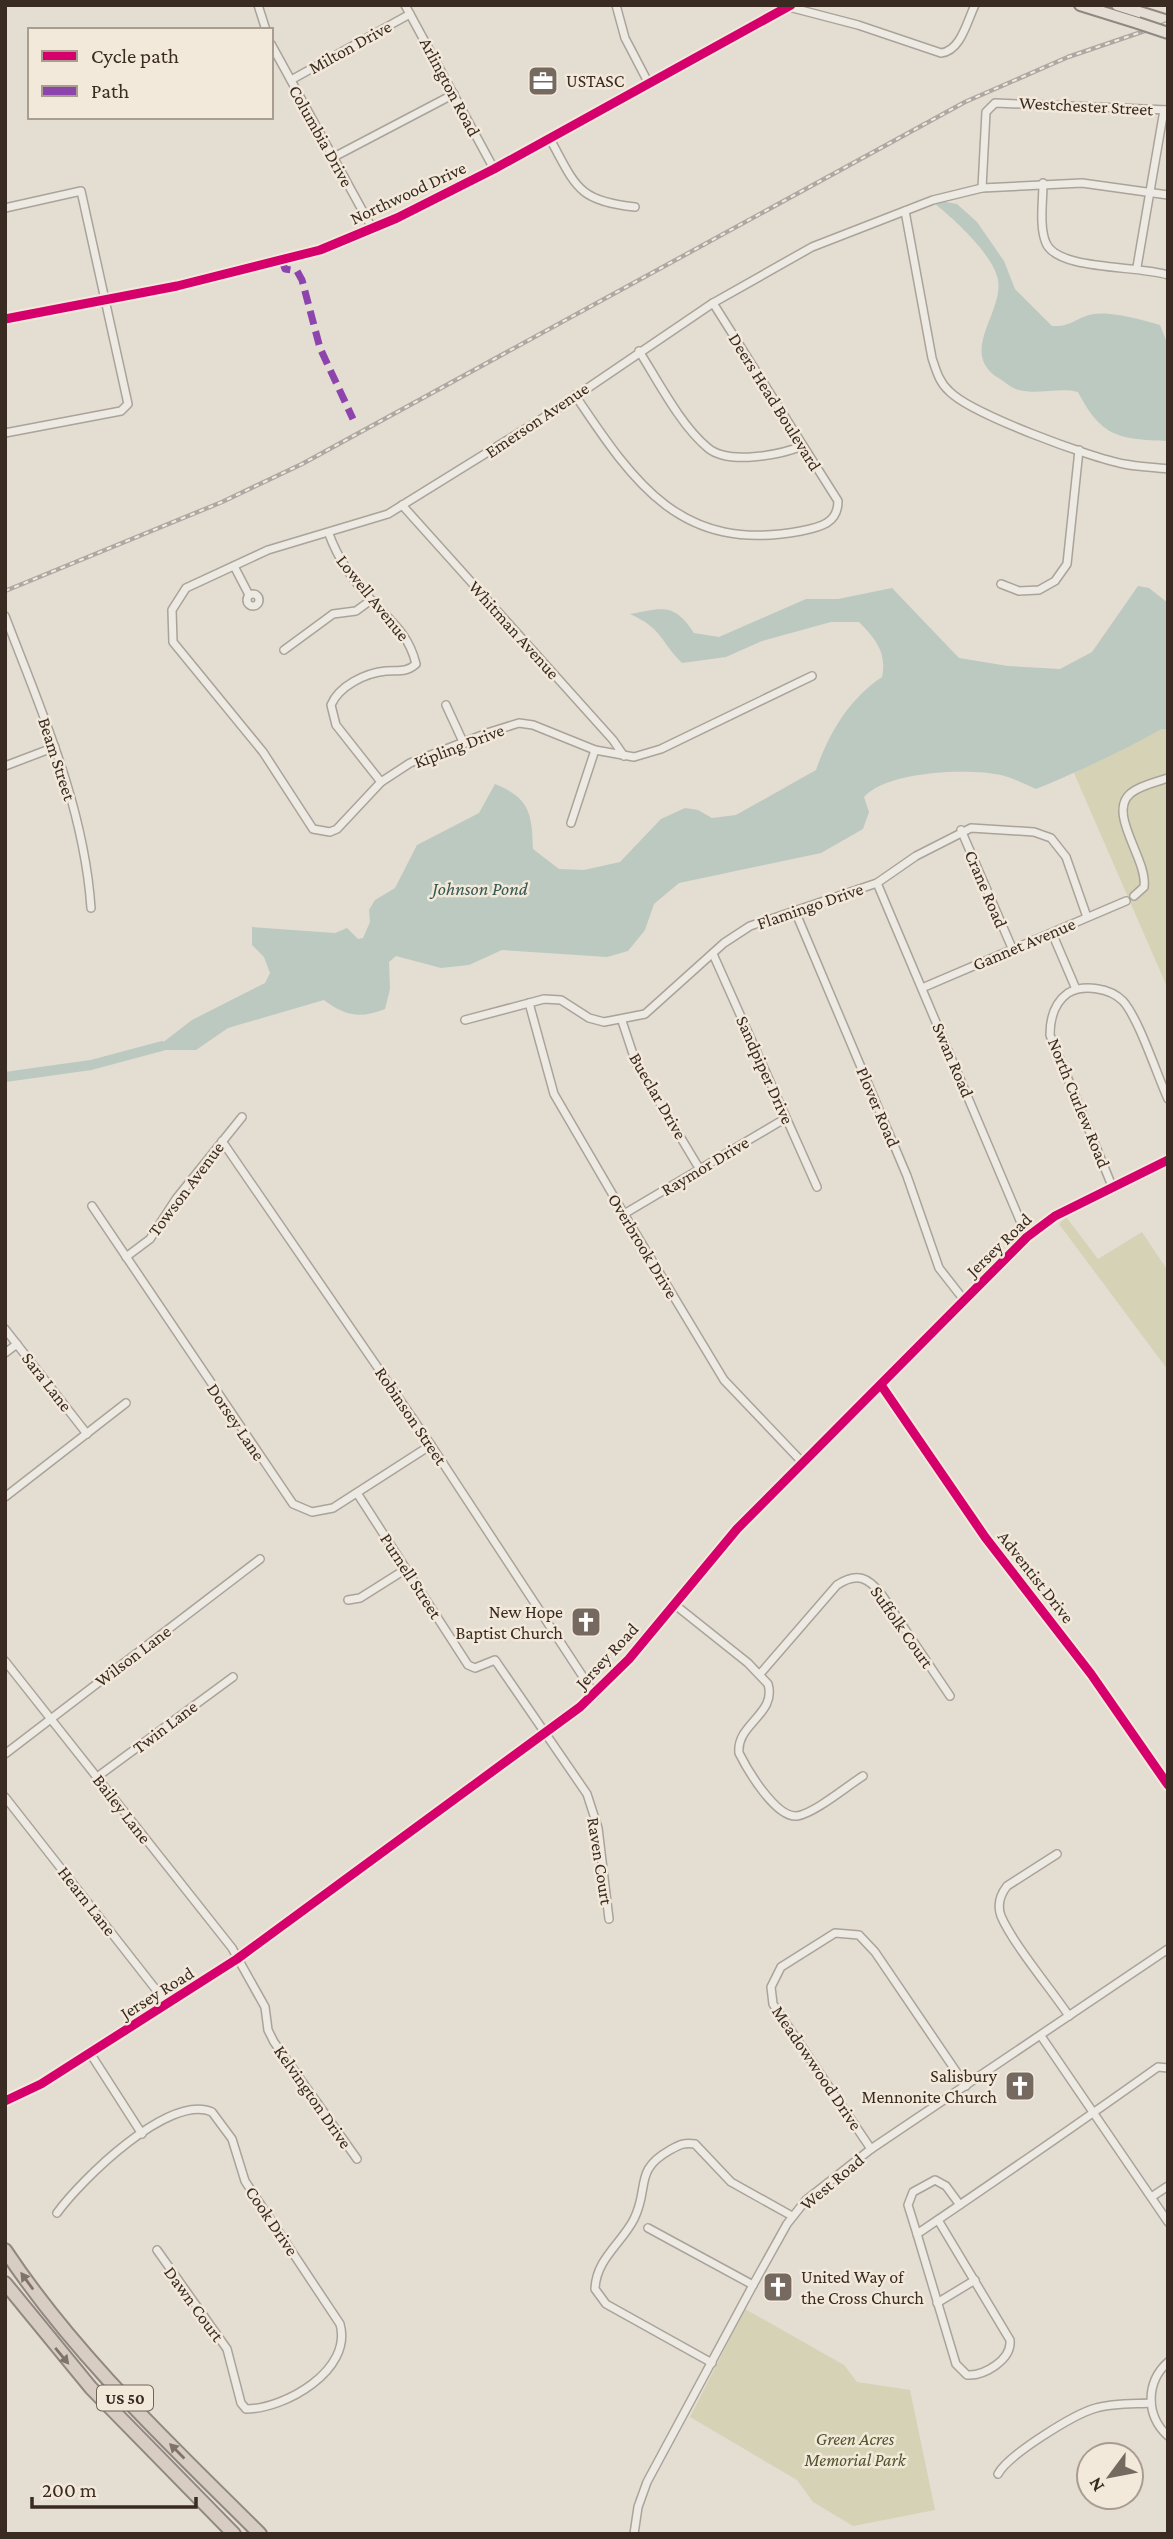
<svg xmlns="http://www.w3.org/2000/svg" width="1173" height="2539" font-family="'Crimson Pro',serif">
<rect width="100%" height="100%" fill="#e4ddd2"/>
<g fill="#d5d2b6">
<polygon points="1162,729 1168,729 1168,989 1074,773"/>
<polygon points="1066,1217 1098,1259 1142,1232 1168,1271 1168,1370 1059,1224"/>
<polygon points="745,2309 844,2365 857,2382 910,2390 935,2510 853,2526 813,2502 797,2480 690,2417"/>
</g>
<g fill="#bcc9c0">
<path d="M 941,201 L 957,204 L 977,222 L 1004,261 L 1015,289 L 1052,326 C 1073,327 1076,317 1094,314 C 1110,311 1144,320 1160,325 L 1168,345 L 1168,441 C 1119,439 1102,438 1078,392 C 1059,387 1038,395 1019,390 C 1013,389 1006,383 1000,379 C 955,353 1008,309 997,276 C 990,252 953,218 934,203 Z"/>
<path d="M 1138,586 L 1149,588 L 1168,603 L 1168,729 L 1162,729 C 1122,751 1078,772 1036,789 C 1025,784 1013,778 1001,775 C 968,768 887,771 864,797 L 869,812 L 863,829 L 821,853 L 679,883 L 654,904 L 645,930 L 628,951 L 607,957 L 502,950 L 469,965 L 441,968 L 396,956 L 389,962 L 390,989 L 385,1009 C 360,1019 345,1016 324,1000 L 228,1028 L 196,1050 L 153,1050 L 192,1020 L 265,983 L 270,973 L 264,957 L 252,945 L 252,927 L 335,933 L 347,928 L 358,939 L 363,938 L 370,922 L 369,910 L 375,900 L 395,888 L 417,845 L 479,813 L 495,784 C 530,798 532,814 533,849 L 559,869 L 584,870 L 620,862 L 661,819 L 685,808 L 698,810 L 712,818 L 736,815 L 816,770 C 829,733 849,699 882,677 C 887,653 876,639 859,622 L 831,622 L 762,641 L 726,657 L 682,663 C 659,640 663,629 630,614 C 662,608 674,602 694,633 L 719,637 L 806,599 L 838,599 L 892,588 L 959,658 L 1008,666 L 1060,669 L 1092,652 Z"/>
</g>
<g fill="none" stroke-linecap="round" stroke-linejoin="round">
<polyline stroke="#bcc9c0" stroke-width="10" points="5,1077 91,1065 162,1046"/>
<g stroke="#aaa39a" stroke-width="10">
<g id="minor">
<polyline points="258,5 266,30"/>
<polyline points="405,5 494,169"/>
<polyline points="616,5 625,38 649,84"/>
<path d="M 789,7 L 858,25 L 941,53 C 961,51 967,21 975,5"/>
<polyline points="271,44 372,228"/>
<polyline points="291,80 410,14"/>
<path d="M 550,139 C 576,186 577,201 635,207"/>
<polyline points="332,158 454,94"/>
<path d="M 1043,183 C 1043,201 1039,227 1046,243 C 1058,271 1138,265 1168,275"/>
<polyline points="982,188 986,112 995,103 1168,110"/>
<polyline points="5,208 81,191 128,404 121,411 5,433"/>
<path d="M 905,211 L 932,358 C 936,370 939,382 949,391 C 971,414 1091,458 1124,464 C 1139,467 1153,467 1168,469"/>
<polyline points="1137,267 1164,110"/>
<path d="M 639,351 C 658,381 681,426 708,448 C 728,465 780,455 802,446"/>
<path d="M 575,395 C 634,483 681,554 801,531 C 821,527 838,523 838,501 L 713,303"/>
<polyline points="402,505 613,740 624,756"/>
<path d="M 329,534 C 338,559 355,583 373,602 C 393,623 409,635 416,664 C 406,673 398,670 386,671 C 365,673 339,686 331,705 L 336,725 L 381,782"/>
<polyline points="234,566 248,593"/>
<polyline points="1001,584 1019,591 1039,590 1055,581 1067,564 1079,450"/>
<circle cx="253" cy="600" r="6"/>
<path d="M 5,616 C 41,710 84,806 91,908"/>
<polyline points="284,650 333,614 356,611 371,600"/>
<polyline points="812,676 661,749 634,757 595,750 533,725 519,723 490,732 410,763 381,782 337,829 330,832 313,829 263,752 173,642 172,610 186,588 268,550 388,514 551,413 713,303 812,247 933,200 982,188 1082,183 1168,195"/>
<polyline points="446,705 464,744"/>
<polyline points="5,766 55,747"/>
<polyline points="571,823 595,750"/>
<polyline points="961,830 1012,948"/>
<polyline points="877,883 1027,1237"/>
<path d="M 1134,896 L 1144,887 C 1148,859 1106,813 1131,793 C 1141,785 1157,782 1168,778"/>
<polyline points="795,911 907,1176 939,1268 964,1300"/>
<polyline points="1052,933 1076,989"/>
<polyline points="713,954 817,1187"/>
<polyline points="922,988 1126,901"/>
<polyline points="529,1003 554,1094 624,1214 724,1380 803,1463"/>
<polyline points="465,1020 544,999 561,1000 589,1018 604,1022 645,1014 724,943 750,926 877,883 916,856 971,828 1034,832 1051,838 1066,857 1087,917"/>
<polyline points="622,1021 636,1063 699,1168"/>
<polyline points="222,1141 431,1445 595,1695"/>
<path d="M 1112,1186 L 1050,1035 C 1050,1018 1054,1003 1068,993 C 1084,984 1110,988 1123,1001 C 1139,1019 1157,1075 1168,1099"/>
<polyline points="92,1206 293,1504 312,1512 333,1508 431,1445"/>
<polyline points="624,1214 786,1118"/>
<polyline points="126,1257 150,1239 176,1199 242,1117"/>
<polyline points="5,1329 87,1434"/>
<polyline points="5,1353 17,1344"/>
<polyline points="881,1385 985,1537 1091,1674 1168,1785"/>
<polyline points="357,1493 468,1665 475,1668 495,1660 587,1794 598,1828 609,1919"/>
<polyline points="5,1497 126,1403"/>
<polyline points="348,1600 360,1598 406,1569"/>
<path d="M 674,1604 L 748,1663 L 768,1684 C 777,1714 736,1724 739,1753 C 748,1771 776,1818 797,1816 C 815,1813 847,1786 863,1776"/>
<polyline points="5,1661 232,1948 265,2007 268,2030 274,2042 357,2159"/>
<path d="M 760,1674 L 837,1585 C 857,1572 868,1577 882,1595 L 950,1696"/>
<polyline points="5,1754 260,1559"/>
<polyline points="97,1777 233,1677"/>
<polyline points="5,1797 168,2005"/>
<path d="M 1057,1854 L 1007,1886 C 1000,1895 997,1905 1001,1916 C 1013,1944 1051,1989 1069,2016"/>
<polyline points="1041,2036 1168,2222"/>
<polyline points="90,2053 142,2134"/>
<polyline points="871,2149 773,2004 771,1987 781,1967 835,1933 859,1935 875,1952 966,2086"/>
<polyline points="1153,2196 1168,2186"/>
<path d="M 960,2205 L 946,2186 L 935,2180 L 913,2192 L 908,2205 L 917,2234 C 998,2179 1078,2124 1158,2067 L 1168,2068"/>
<path d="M 57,2213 C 81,2180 169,2093 212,2112 L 232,2139 L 245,2181 L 340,2324 C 353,2370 285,2409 246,2409 L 241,2403 L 227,2349 L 157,2250"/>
<polyline points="648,2228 753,2285"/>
<path d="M 917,2234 L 956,2364 L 967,2375 C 984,2376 1012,2360 1010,2340 L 938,2220"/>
<polyline points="937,2303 975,2280"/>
<path d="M 1168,2362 C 1146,2382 1145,2415 1168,2436"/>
<path d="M 712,2363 L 606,2304 L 595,2289 C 596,2259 622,2243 634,2219 C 650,2187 633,2171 670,2150 C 679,2145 684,2142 695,2144 L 731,2182 L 792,2216"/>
<path d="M 998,2474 C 1008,2455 1074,2414 1096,2408 C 1113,2403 1133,2404 1151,2403"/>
<polyline points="634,2534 638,2507 647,2482 753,2285 787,2224 806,2200 871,2149 1168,1949"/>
</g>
</g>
<g stroke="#aaa39a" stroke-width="11">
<g id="tertiary">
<polyline points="5,319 177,286 320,250 397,218 494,169 791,5"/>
<polyline points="5,2101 41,2084 237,1959 580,1707 629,1659 737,1529 1027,1237 1055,1216 1168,1160"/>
</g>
</g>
<g stroke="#908881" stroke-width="14">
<g id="primary">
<polyline points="1080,5 1138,23"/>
<polyline points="1117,5 1168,21"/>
</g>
</g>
<g stroke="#908881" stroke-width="16">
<g id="motorway">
<path d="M 5,2250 C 76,2357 170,2444 260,2534"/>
<polyline points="5,2283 91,2388 234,2534"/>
</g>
</g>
<use href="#minor" stroke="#ede9e3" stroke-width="7"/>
<use href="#tertiary" stroke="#ede9e3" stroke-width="8"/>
<use href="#primary" stroke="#e4ded5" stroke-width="10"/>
<use href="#motorway" stroke="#d7cdc3" stroke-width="12"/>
<g stroke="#ada8a3" stroke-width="4.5">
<polyline id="rail" points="5,591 222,502 302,464 965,102 1068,57 1168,23"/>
</g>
<use href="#rail" stroke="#f3e9da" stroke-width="2" stroke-dasharray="5" stroke-linecap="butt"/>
<g stroke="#908881" stroke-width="14" stroke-linecap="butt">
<polyline id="primary-bridge" points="1138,23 1168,33"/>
</g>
<use href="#primary-bridge" stroke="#e4ded5" stroke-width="10"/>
<polyline stroke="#8e44ad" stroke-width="7" stroke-dasharray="14 7" stroke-linecap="butt" points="282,261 285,269 297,271 302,280 320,348 353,419"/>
<g stroke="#f3e9da" stroke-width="13">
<g id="cycleway">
<polyline points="5,319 177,286 320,250 397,218 494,169 791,5"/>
<polyline points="881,1385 985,1537 1091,1674 1168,1785"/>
<polyline points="5,2101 41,2084 237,1959 580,1707 629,1659 737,1529 1027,1237 1055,1216 1168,1160"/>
</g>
</g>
<use href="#cycleway" stroke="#d6006c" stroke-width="9"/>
</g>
<defs><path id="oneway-solid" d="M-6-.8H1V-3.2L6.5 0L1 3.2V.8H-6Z" transform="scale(1.75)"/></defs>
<g fill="#80746a">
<use href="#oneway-solid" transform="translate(27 2281) rotate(-126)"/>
<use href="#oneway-solid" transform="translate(62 2356) rotate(50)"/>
<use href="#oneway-solid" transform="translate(177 2451) rotate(-135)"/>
</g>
<defs>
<g id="office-square" transform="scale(1.575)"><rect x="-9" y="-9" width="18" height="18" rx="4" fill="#756960" stroke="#f3e9da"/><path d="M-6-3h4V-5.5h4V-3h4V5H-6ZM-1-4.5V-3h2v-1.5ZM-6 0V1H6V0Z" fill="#fff"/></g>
<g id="church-square" transform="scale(1.575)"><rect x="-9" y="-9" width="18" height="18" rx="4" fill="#756960" stroke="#f3e9da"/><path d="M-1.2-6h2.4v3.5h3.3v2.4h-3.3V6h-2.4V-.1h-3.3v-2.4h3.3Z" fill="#fff"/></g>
</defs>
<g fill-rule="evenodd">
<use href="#office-square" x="543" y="81"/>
<use href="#church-square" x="586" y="1622"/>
<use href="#church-square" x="1020" y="2086"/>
<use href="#church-square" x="778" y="2287"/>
</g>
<g text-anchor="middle" stroke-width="5" stroke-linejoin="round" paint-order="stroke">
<rect fill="#f3e9da" stroke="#716459" stroke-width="2" x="97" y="2385.5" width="56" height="25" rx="5"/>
<g font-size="16" font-weight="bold" fill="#392b22">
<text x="125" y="2404">US 50</text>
</g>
<g font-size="18" fill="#392b22" stroke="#f3e9da">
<text transform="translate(350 47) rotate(-29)" y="6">Milton Drive</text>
<text transform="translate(450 87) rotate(62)" y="6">Arlington Road</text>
<text transform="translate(1086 106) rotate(3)" y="6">Westchester Street</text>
<text transform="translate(321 136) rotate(61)" y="6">Columbia Drive</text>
<text transform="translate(408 193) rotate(-25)" y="6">Northwood Drive</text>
<text transform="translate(775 402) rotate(58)" y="6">Deers Head Boulevard</text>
<text transform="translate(537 420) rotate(-34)" y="6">Emerson Avenue</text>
<text transform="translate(373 598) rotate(51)" y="6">Lowell Avenue</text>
<text transform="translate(514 630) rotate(48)" y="6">Whitman Avenue</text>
<text transform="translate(459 746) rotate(-21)" y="6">Kipling Drive</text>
<text transform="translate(57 759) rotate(72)" y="6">Beam Street</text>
<text transform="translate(986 889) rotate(67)" y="6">Crane Road</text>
<text transform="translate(810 906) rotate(-19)" y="6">Flamingo Drive</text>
<text transform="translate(1024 944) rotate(-23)" y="6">Gannet Avenue</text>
<text transform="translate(953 1060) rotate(67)" y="6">Swan Road</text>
<text transform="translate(765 1070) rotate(66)" y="6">Sandpiper Drive</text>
<text transform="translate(658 1096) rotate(60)" y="6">Bueclar Drive</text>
<text transform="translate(1079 1103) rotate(68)" y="6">North Curlew Road</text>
<text transform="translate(878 1107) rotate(67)" y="6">Plover Road</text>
<text transform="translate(705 1166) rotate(-31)" y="6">Raymor Drive</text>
<text transform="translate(186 1189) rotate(-53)" y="6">Towson Avenue</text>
<text transform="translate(999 1245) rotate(-44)" y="6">Jersey Road</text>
<text transform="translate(643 1246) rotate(59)" y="6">Overbrook Drive</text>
<text transform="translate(47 1382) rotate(52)" y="6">Sara Lane</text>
<text transform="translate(411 1416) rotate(56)" y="6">Robinson Street</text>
<text transform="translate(236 1422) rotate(56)" y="6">Dorsey Lane</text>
<text transform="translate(411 1576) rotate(57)" y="6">Purnell Street</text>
<text transform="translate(1036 1577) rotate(52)" y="6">Adventist Drive</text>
<text transform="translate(902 1627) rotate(55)" y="6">Suffolk Court</text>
<text transform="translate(133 1656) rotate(-37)" y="6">Wilson Lane</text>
<text transform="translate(607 1656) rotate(-47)" y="6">Jersey Road</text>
<text transform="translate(165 1727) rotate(-37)" y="6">Twin Lane</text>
<text transform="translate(122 1809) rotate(52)" y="6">Bailey Lane</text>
<text transform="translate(600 1861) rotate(81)" y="6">Raven Court</text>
<text transform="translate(87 1901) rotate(52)" y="6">Hearn Lane</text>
<text transform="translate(157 1993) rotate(-32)" y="6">Jersey Road</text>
<text transform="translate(817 2068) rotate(56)" y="6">Meadowwood Drive</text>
<text transform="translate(313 2097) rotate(55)" y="6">Kelvington Drive</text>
<text transform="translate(832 2182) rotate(-40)" y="6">West Road</text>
<text transform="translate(272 2221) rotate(56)" y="6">Cook Drive</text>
<text transform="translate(194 2304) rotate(54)" y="6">Dawn Court</text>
</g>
<g font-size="18" fill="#392b22" stroke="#f3e9da" text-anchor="start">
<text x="566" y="87">USTASC</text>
<text x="563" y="1618" text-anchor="end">New Hope<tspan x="563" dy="21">Baptist Church</tspan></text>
<text x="997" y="2082" text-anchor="end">Salisbury<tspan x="997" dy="21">Mennonite Church</tspan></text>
<text x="801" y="2283">United Way of<tspan x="801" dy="21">the Cross Church</tspan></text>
</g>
<g font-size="18" font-style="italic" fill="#4e542b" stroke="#f3e9da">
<text x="855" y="2445">Green Acres<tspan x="855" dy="21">Memorial Park</tspan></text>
</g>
<g font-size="19" font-style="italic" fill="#335751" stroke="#f3e9da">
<text x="480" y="895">Johnson Pond</text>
</g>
</g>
<rect width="1173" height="2539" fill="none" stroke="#392b22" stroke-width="14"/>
<rect x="28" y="28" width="245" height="91" fill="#f3e9da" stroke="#a99d90" stroke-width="2"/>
<rect x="42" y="51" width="35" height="10" fill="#d6006c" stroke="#a99d90" stroke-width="2"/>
<text x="91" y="63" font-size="21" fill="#392b22">Cycle path</text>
<rect x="42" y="86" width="35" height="10" fill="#8e44ad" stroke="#a99d90" stroke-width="2"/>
<text x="91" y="98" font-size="21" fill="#392b22">Path</text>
<g transform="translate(1110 2476) rotate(238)"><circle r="33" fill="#f3e9da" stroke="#a99d90" stroke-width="2"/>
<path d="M0-5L12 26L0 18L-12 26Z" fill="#756960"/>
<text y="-10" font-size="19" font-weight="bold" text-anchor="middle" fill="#392b22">N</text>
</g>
<path d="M32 2497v10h164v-10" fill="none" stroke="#392b22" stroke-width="3.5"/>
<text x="42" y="2497" font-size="21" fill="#392b22" stroke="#f3e9da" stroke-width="5" paint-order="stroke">200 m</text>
</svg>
